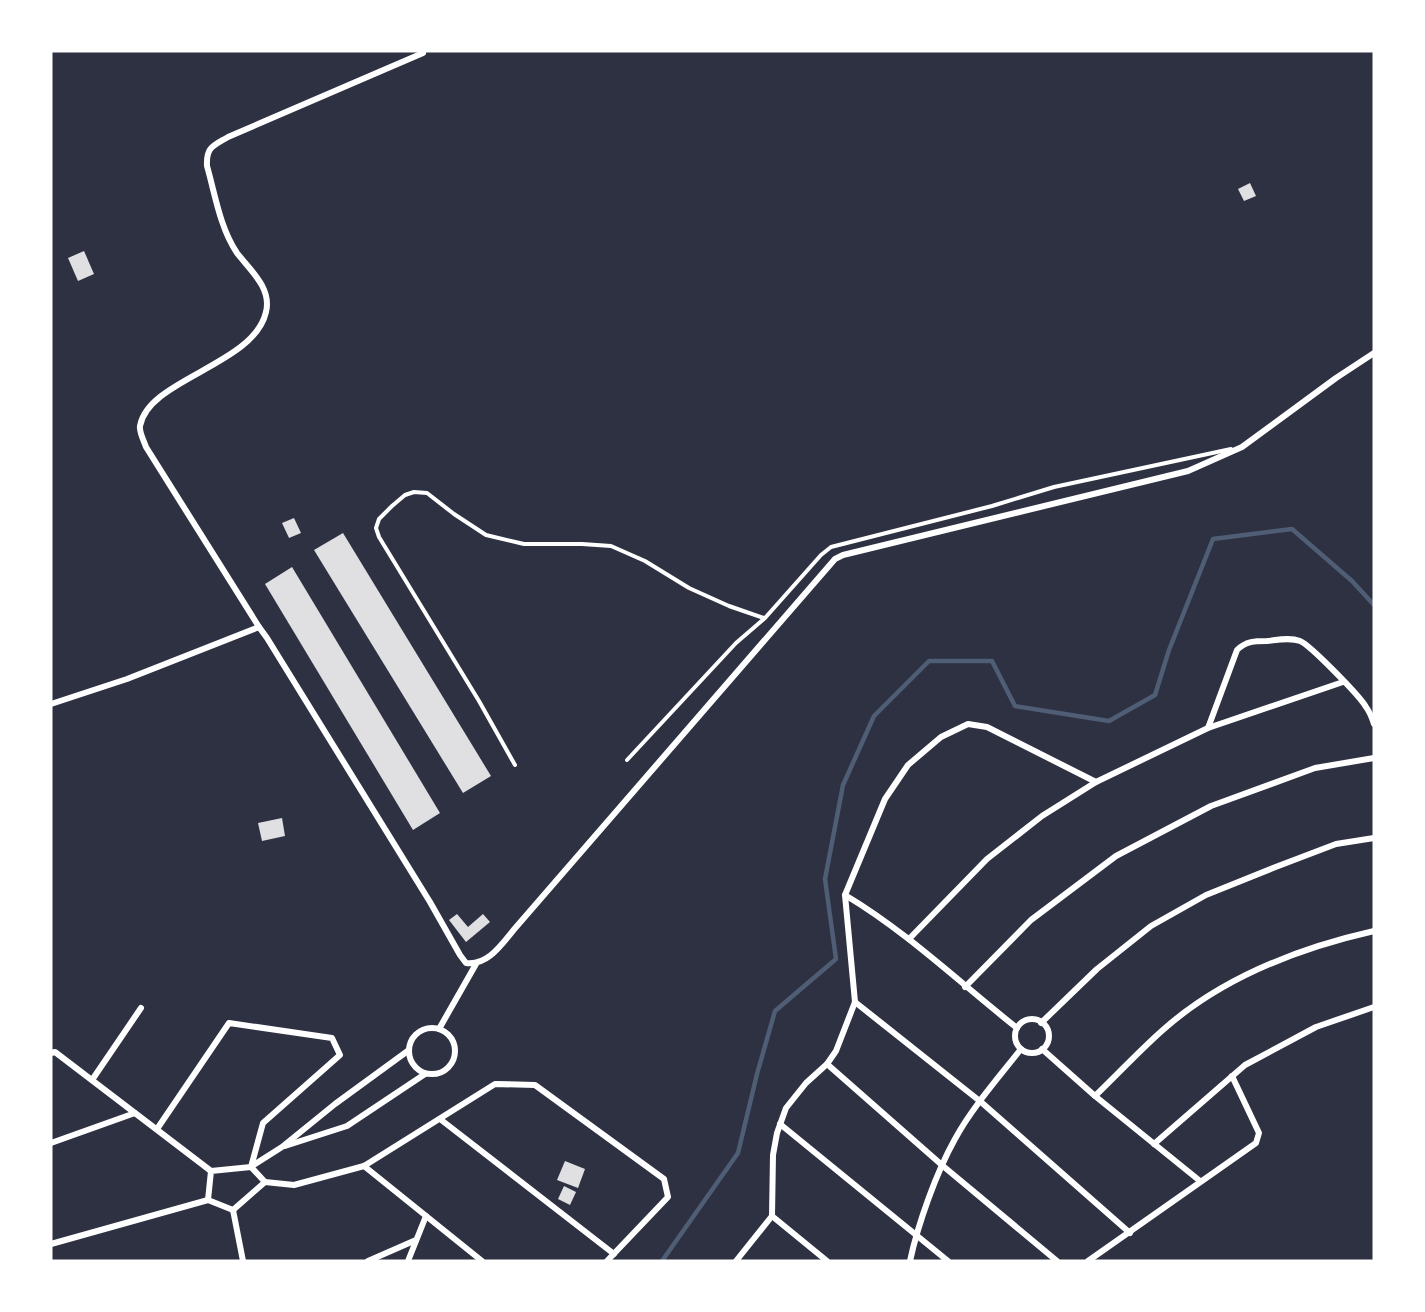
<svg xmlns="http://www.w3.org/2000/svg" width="1425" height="1312" font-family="Barlow,sans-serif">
<rect width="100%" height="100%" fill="#2d3142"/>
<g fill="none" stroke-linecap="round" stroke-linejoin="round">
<polyline stroke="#4f5d75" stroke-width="4.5" points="662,1261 738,1153 757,1074 775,1011 836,959 825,879 843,785 874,716 929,661 992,661 1015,706 1109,721 1155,695 1169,650 1213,539 1292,529 1352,581 1374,605"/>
</g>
<g fill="#e0e0e3">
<polygon points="1250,183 1256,196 1244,201 1238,189"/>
<polygon points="84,251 94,274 78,281 68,258"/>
<polygon points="294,518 301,533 289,538 282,523"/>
<polygon points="343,533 491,776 463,793 314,550"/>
<polygon points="292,567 440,813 413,830 265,584"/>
<polygon points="282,818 285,836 262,841 258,823"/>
<polygon points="457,914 468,927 483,914 490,922 466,942 449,920"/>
<polygon points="565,1161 585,1169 578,1188 557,1180"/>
<polygon points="564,1186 576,1192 570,1205 558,1199"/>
</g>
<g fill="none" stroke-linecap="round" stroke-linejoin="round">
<g stroke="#fff" stroke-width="4">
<polyline points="627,760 736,643 765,618 821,555 831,547 992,506 1054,487 1231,449"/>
<polyline points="515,765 479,701 379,537 376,528 379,519 392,506 405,495 414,492 427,493 454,514 486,535 524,544 582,544 611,546 645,561 689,588 729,606 764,618"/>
</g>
<g stroke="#fff" stroke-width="6">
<path d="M 259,627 L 146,447 C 144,441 139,432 140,426 C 148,379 254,365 266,312 C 272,288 250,270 237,253 C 220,228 215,194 207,166 C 206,147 213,146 228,137 L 423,53"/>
<path d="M 51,704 L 127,679 L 259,627 L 267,638 L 430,902 L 460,955 L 466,963 C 489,966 503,942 517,926 L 835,559 L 843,555 L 1188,471 L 1242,447 L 1336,378 L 1374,353"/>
<path d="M 1208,728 L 1237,650 C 1246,641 1255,641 1267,641 C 1277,640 1290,637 1300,641 C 1310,645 1360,696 1366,707 C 1370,712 1372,718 1374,724"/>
<path d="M 845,895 C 907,932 960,983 1017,1028"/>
<polyline points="909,939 987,859 1042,816 1096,782 1208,728 1343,682"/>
<polyline points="965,987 1031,920 1116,856 1211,806 1315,768 1374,758"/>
<polyline points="855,1002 981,1102 1130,1233"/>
<circle cx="1032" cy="1036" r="17"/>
<polyline points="1041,1023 1097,969 1151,926 1206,895 1273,868 1336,844 1374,838"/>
<circle cx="432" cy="1051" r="23"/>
<polyline points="439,1029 476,964"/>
<polyline points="1042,1049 1095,1096 1200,1181"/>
<polyline points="51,1053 55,1052 211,1171"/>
<polyline points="827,1064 943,1166 1057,1261"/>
<polyline points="92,1080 141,1008"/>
<path d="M 1095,1096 C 1118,1074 1140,1050 1164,1029 C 1223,977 1299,948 1374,931"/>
<polyline points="440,1119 614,1254"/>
<polyline points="780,1124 948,1261"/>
<polyline points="157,1129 229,1023 332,1038 340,1055 263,1123 251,1167"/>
<polyline points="51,1143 135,1113"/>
<polyline points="1154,1144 1245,1065 1316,1027 1374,1007"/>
<polyline points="285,1146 347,1126 425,1074"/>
<polyline points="252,1166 282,1147 335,1104 409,1050"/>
<polyline points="364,1166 482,1261"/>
<polygon points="251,1167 265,1182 233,1210 208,1200 211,1171"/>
<polyline points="265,1182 294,1185 364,1166 495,1084 535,1085 664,1179 668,1197 607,1261"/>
<polyline points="233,1210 243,1261"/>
<polyline points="772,1216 827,1261"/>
<polyline points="51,1244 208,1200"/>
<polyline points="368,1261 416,1240"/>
<polyline points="408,1261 426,1216"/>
<polyline points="736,1261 772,1216 773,1155 777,1133 786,1108 806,1083 827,1064 836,1051 855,1002 845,895 885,799 908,765 941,737 968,724 987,727 1096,782"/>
<path d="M 910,1261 C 918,1224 936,1173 955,1139 C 971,1109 999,1077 1021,1049"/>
<polyline points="1088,1261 1256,1143 1259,1133 1232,1076"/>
</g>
</g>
<rect width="1425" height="1312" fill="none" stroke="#ffffff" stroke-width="105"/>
</svg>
